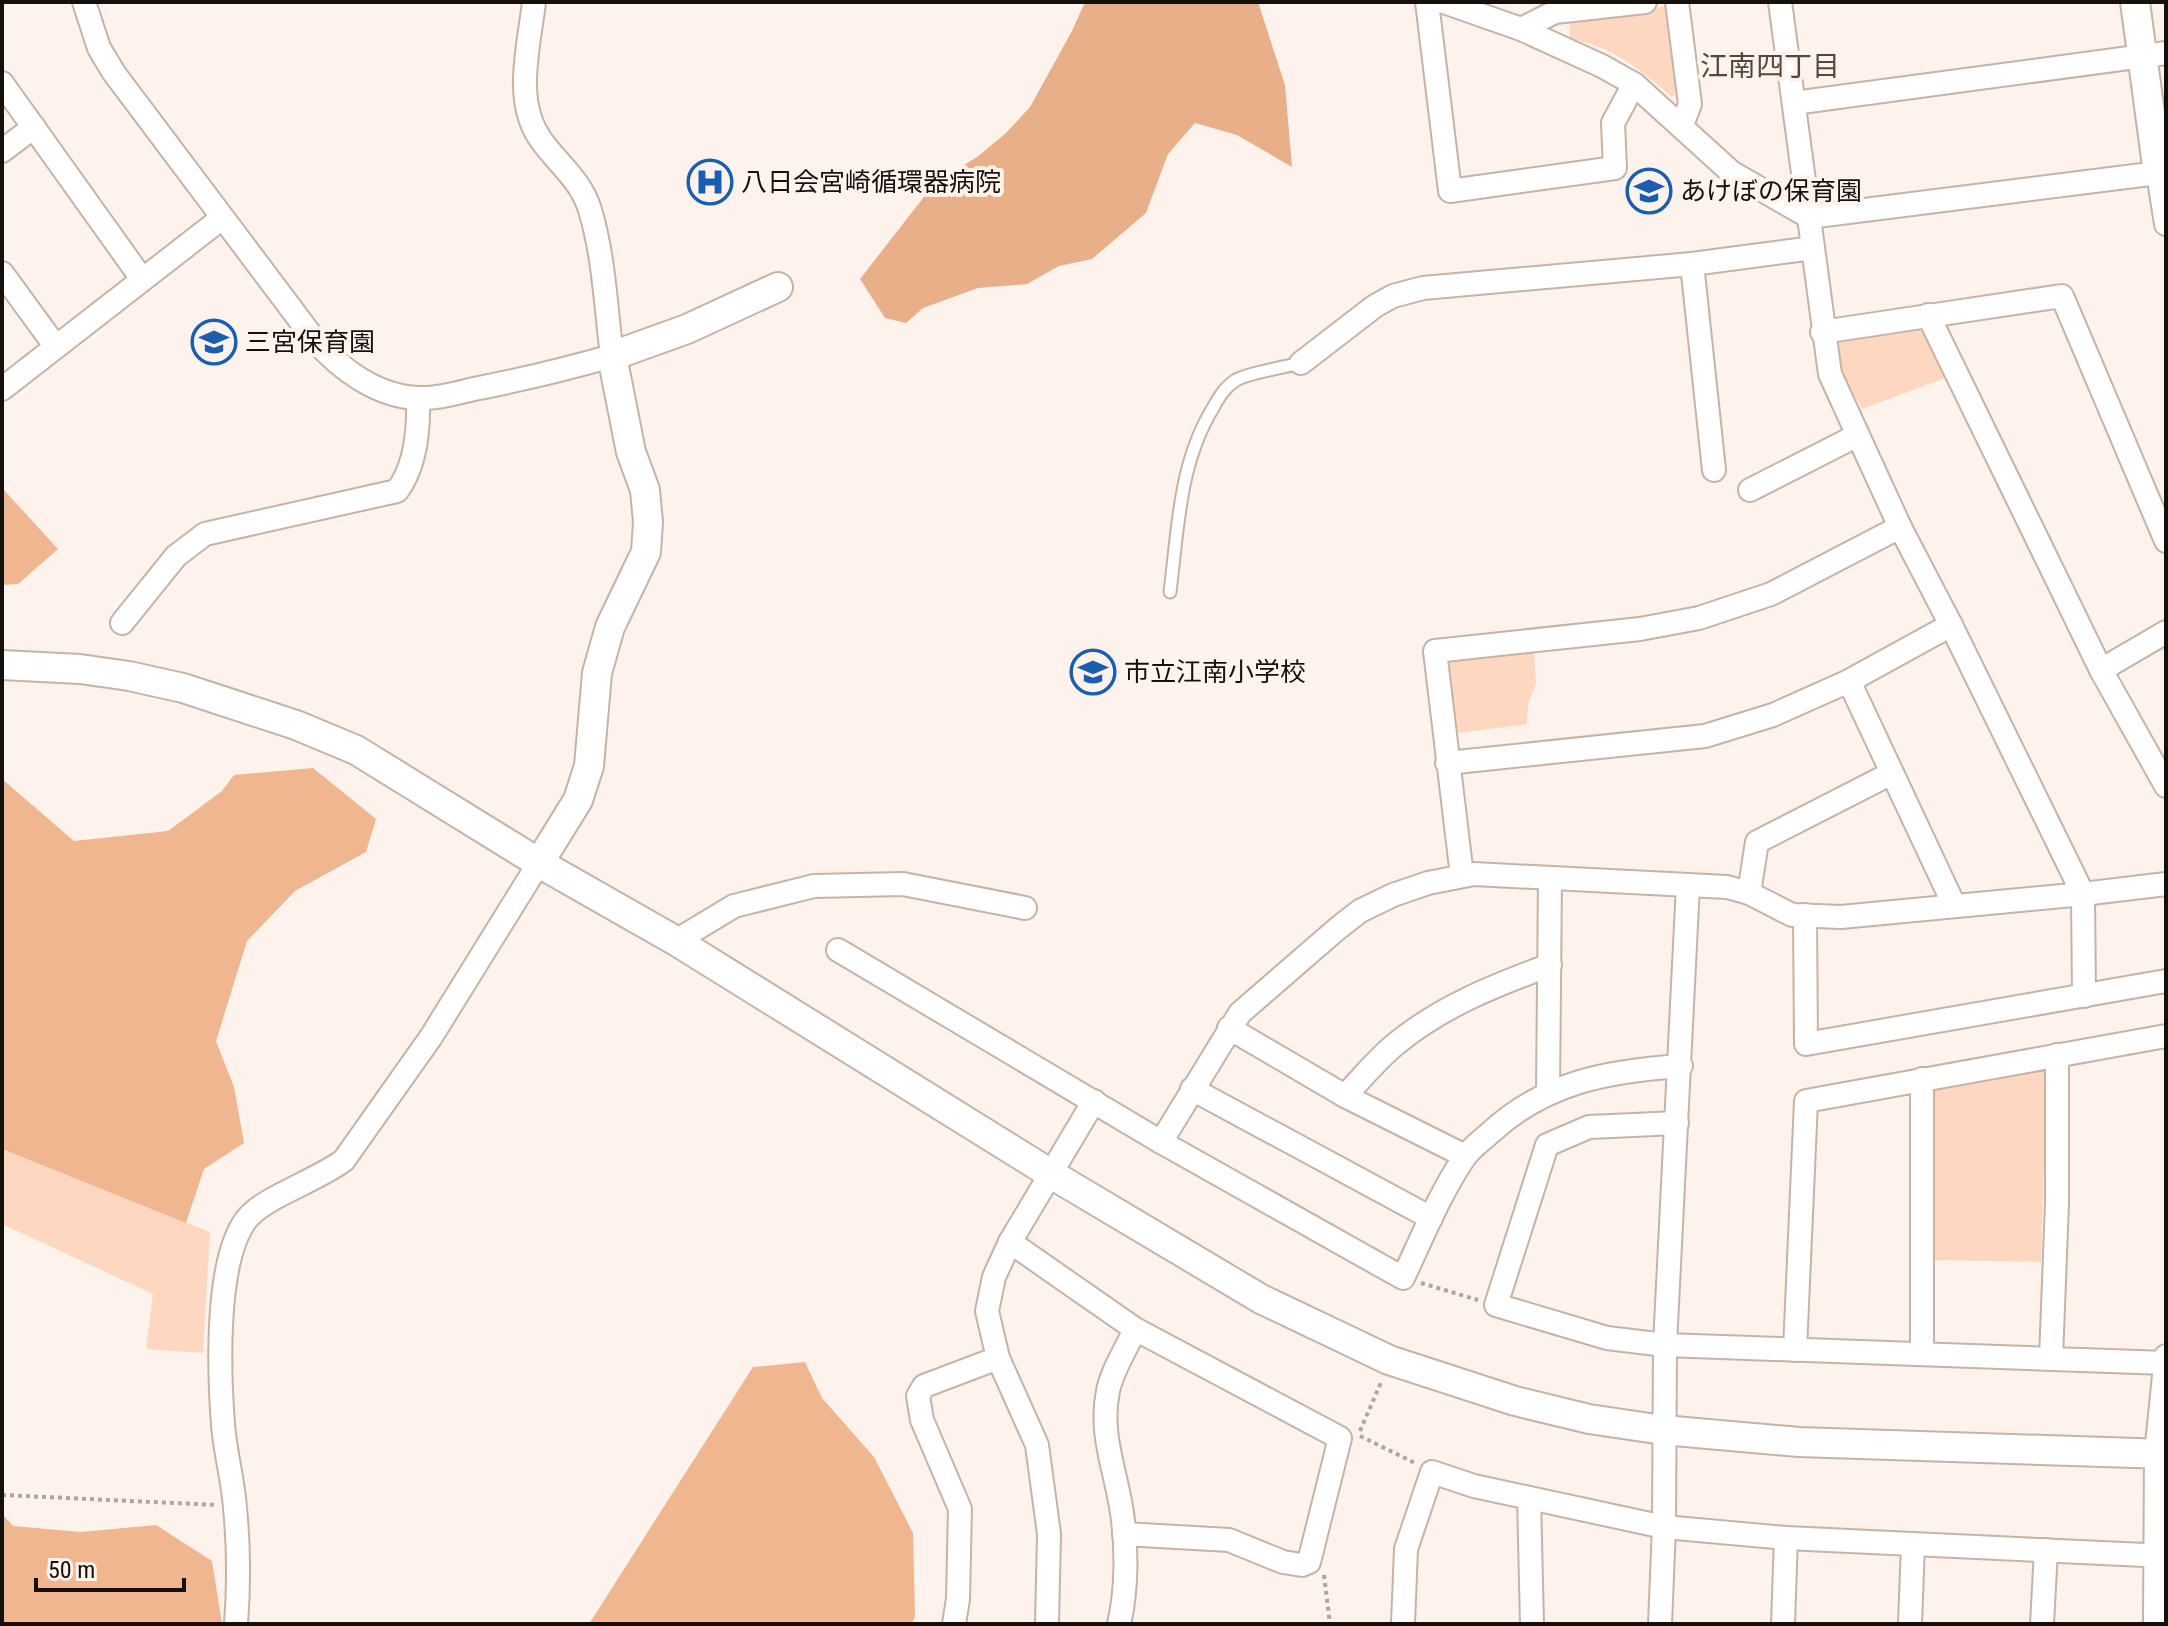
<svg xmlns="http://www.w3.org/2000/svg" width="2168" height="1626" font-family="'Roboto Condensed','Noto Sans JP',sans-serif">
<rect width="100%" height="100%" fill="#fef3ec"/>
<g fill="#fdd7bf">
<path d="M 1670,6 L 1683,88 L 1672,97 C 1641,70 1612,46 1570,39 L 1569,18 Z"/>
<polygon points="1925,330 1948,377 1862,409 1838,366 1840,338"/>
<polygon points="1531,650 1534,653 1536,683 1528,705 1527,724 1458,733 1445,658"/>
<polygon points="2047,1066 2041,1262 1931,1260 1931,1087"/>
<polygon points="2,1149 210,1232 203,1353 146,1349 153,1294 2,1224"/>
</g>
<g fill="#efb68f">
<polygon points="2,488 58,549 18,584 2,585"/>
<polygon points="313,768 376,819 366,852 295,891 247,941 216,1041 234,1087 244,1143 204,1169 186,1223 2,1149 2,779 74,841 168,831 222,791 234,775"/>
<polygon points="805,1362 822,1398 874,1457 913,1533 915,1616 912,1624 589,1624 753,1367"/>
<polygon points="2,1514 13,1526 81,1532 156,1525 212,1561 222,1624 2,1624"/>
</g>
<polygon fill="#e8af89" points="1085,2 1258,2 1285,85 1292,167 1237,135 1195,123 1168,154 1146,213 1092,259 1059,266 1027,284 978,288 923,308 906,323 885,318 860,279 934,184 977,157 1006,133 1030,107 1072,31"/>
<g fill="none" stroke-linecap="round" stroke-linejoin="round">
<g stroke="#c5b3a7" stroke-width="15">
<path id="service" d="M 1170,592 C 1178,529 1179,463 1213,408 C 1219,397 1225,387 1236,380 C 1247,373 1286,367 1301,363"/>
</g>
<g stroke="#c5b3a7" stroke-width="26">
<g id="minor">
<path d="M 84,2 L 99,48 L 114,73 L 314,339 C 340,369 377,397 419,398 C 436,399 457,393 474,389 C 521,380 566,369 612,356 C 606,309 604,256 590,210 C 581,180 558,164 541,140 C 513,101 529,47 534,2"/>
<polyline points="1427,2 1450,191 1615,168 1613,123 1634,84"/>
<polyline points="1444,2 1521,29 1602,66 1634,84 1731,172 1809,217 2166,172"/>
<polyline points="1677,2 1690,104 1682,125"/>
<polyline points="1780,2 1830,374 1900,527 1951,625 2083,894 2084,996"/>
<polyline points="1521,29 1555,12 1645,2"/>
<polyline points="2,83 142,279"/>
<polyline points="1794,103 2166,53"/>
<polyline points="2,151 34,127"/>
<polyline points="2158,173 2166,224"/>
<polyline points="1692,264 1714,470"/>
<polyline points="2,273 56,347"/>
<polyline points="1928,315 2101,670 2166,786"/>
<polyline points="1822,332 2062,296 2166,541"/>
<polyline points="1301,363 1375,306 1393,296 1423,288 1692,264 1813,248"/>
<polyline points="2,389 222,218"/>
<polyline points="1750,490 1856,436"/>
<path d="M 122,623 L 176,556 L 205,534 L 397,491 C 416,466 419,429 418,398"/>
<polyline points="2101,670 2166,632"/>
<polyline points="1849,681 1954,905"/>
<polyline points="1447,763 1705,736 1773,715 1849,681 1951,625"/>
<polyline points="1462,876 1435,651 1640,629 1699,618 1771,594 1900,527"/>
<polyline points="1749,893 1757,842 1892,773"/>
<polyline points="1805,915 1806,1044 2166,981"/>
<polyline points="676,941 734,906 814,886 903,884 1025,908"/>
<path d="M 838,950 L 1161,1142 L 1403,1278 C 1422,1238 1439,1195 1464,1158 C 1470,1149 1481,1141 1490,1133 C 1545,1082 1608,1071 1681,1066"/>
<polyline points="1229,1028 1345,1096 1465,1156"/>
<polyline points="1922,1079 1922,1354"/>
<polyline points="1192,1089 1431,1218"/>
<polyline points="1548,1092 1550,878"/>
<path d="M 1345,1096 C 1362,1078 1378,1058 1397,1043 C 1442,1006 1496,985 1550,965"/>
<polyline points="1677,1123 1589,1127 1547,1145 1496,1305 1607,1338 1665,1345 2166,1363"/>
<polyline points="1161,1142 1240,1013 1337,929 1360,911 1393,895 1428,883 1474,874 1727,887 1749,893 1792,915 1841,917 2083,894 2166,884"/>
<polyline points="1010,1242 1135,1329 1340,1438 1309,1562 1302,1565 1283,1562 1229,1540 1124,1534"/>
<polyline points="1795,1350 1806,1101 2166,1036"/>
<polyline points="2051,1358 2057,1203 2057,1055"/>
<polyline points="1529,1498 1532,1624"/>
<path d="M 236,1624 C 239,1585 239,1548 235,1508 C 233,1480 225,1452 223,1424 C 219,1372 215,1262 246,1220 C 263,1197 319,1180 344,1160 L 431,1037 L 539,863"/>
<polyline points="954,1624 958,1599 960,1509 922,1420 918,1396 924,1386 998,1358"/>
<polyline points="1047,1624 1049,1534 1037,1445 998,1358 987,1311 994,1277 1010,1242 1094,1101"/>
<path d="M 1119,1624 C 1127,1590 1127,1547 1122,1513 C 1116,1471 1099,1434 1108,1391 C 1112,1370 1127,1348 1135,1329"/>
<polyline points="1403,1624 1406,1549 1432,1472 1474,1486 1664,1527 1786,1538 2166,1556"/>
<polyline points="1660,1624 1664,1527 1665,1345 1688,885"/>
<polyline points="1783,1624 1786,1538"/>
<polyline points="1910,1624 1913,1544"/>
<polyline points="2042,1624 2046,1550"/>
<polyline points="2155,1624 2156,1454 2166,1356"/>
</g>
</g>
<g stroke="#c5b3a7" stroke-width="32">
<g id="tertiary">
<polyline points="2135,2 2158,173"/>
<polyline points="2,665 80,669 129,676 183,688 296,725 356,750 539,863 676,941 1051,1174 1172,1246 1261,1299 1389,1360 1515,1401 1589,1419 1663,1430 1799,1442 2166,1454"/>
<polyline points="539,863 578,800 589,766 597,673 610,627 646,552 648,522 645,490 631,452 612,356 687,329 778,287"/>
</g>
</g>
<g stroke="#aea59f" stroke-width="4" stroke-dasharray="4 4" stroke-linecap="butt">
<polyline points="1421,1283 1478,1300"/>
<polyline points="1360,1431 1382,1380"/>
<polyline points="1360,1436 1417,1464"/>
<polyline points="2,1495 217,1505"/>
<polyline points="1324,1575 1330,1624"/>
</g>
<use href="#service" stroke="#fff" stroke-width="11"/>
<use href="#minor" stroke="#fff" stroke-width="22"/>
<use href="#tertiary" stroke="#fff" stroke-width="28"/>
</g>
<defs>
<g id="hospital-ring" transform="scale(2.3)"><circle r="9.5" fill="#fef3ec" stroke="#1b5dae" stroke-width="1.5"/><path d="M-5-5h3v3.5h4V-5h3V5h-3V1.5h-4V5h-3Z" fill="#1b5dae"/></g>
<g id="school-ring" transform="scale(2.3)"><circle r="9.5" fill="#fef3ec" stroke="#1b5dae" stroke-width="1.5"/><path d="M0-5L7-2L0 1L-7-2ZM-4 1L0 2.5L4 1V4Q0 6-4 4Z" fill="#1b5dae"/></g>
</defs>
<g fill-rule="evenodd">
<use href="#hospital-ring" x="710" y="182"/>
<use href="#school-ring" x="1649" y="191"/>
<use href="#school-ring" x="214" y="342"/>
<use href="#school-ring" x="1093" y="672"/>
</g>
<g text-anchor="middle" stroke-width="8" stroke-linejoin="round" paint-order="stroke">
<g font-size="26" fill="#16100c" stroke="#fef3ec" text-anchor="start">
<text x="741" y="191">八日会宮崎循環器病院</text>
<text x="1680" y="200">あけぼの保育園</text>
<text x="245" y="351">三宮保育園</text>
<text x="1124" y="681">市立江南小学校</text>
</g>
<g font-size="28" fill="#55463c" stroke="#fef3ec">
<text x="1770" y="76">江南四丁目</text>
</g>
</g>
<rect width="2168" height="1626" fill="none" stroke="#16100c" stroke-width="8"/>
<path d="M36 1578v12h148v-12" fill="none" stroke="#16100c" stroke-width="4"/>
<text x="48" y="1578" font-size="24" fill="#16100c" stroke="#fef3ec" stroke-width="6" paint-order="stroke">50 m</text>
</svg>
